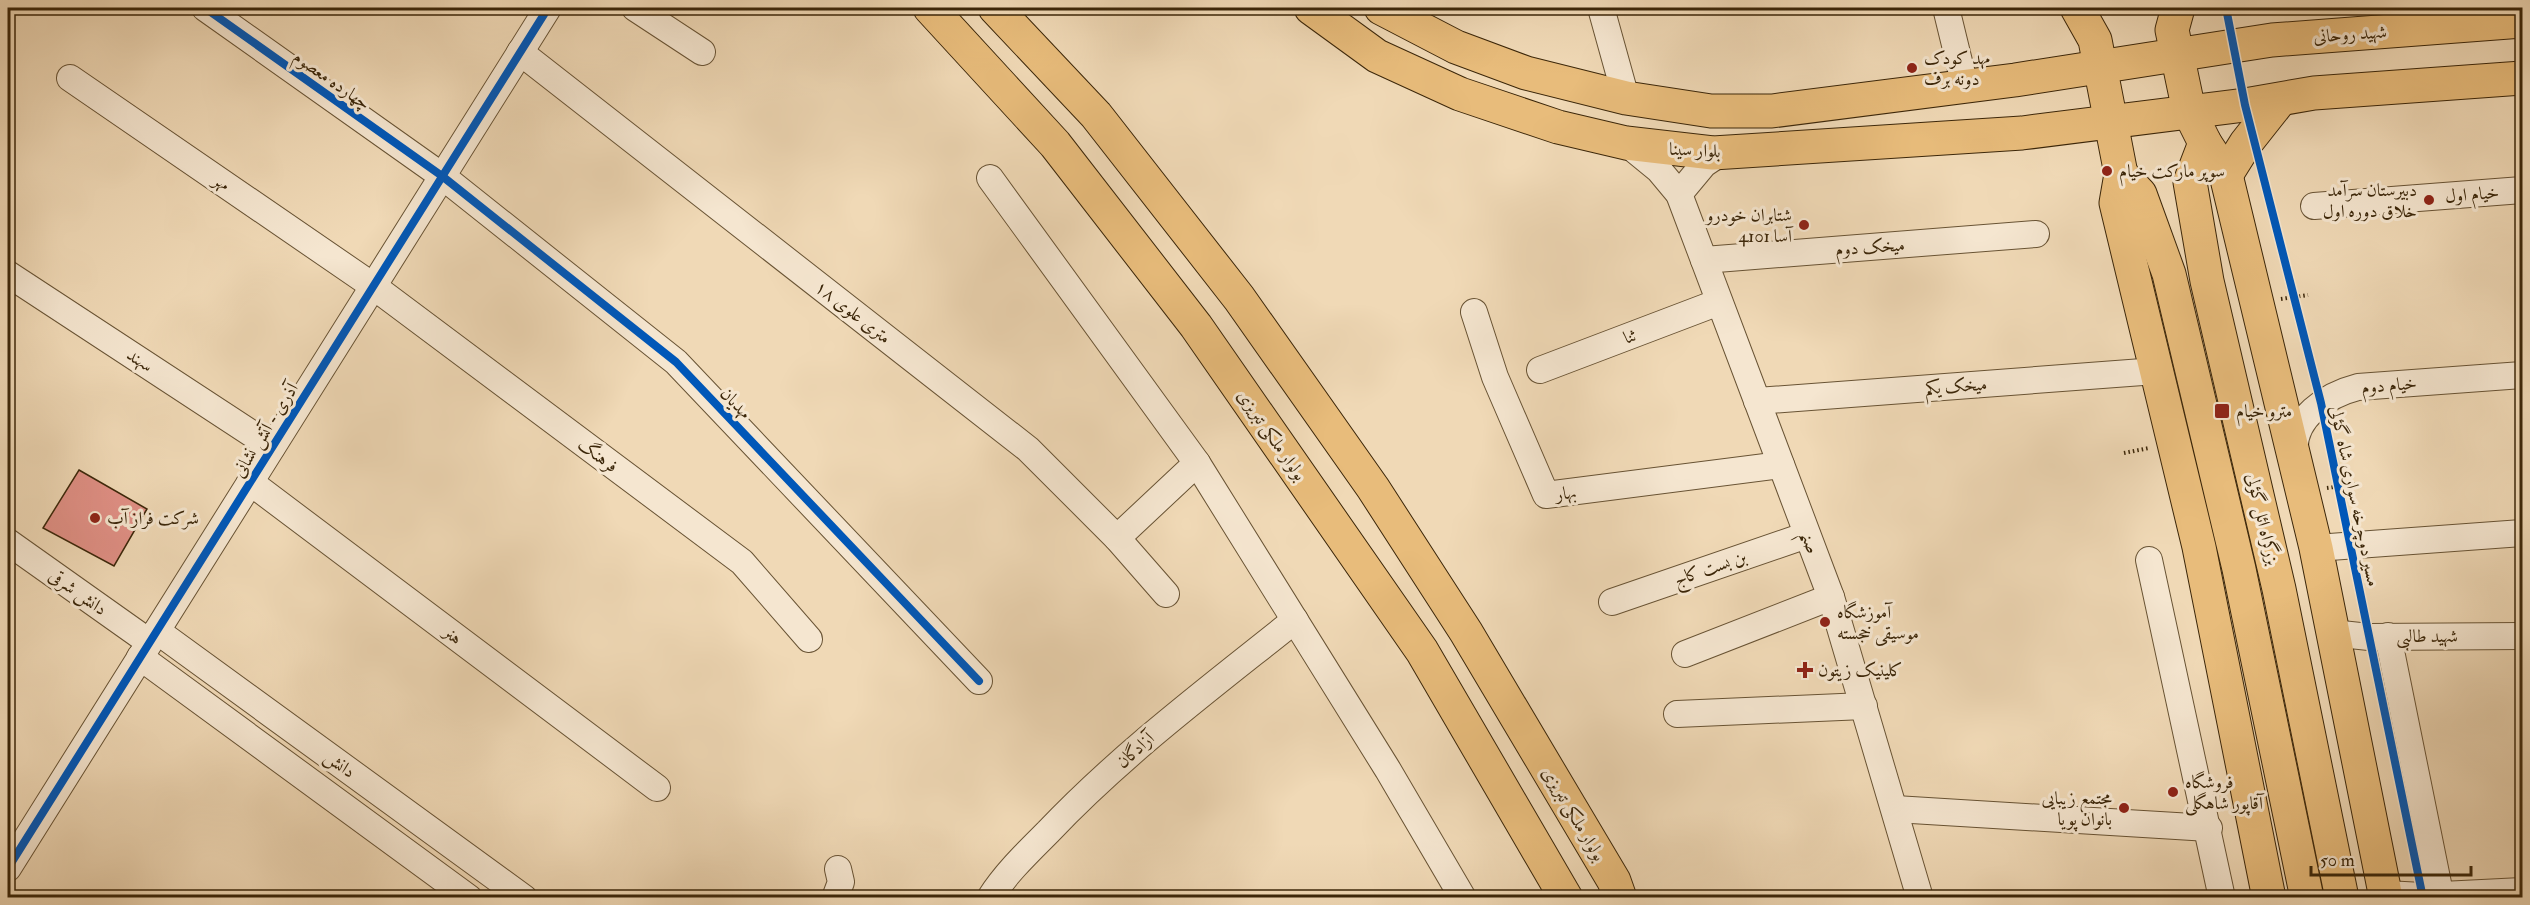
<svg xmlns="http://www.w3.org/2000/svg" width="2530" height="905" font-family="'IM FELL Double Pica',Amiri,serif">
<rect width="100%" height="100%" fill="#f0d9b6"/>
<filter id="stains"><feTurbulence type="fractalNoise" baseFrequency=".00333" numOctaves="4"/><feColorMatrix values="0 0 0 0 .2 0 0 0 0 .09 0 0 0 0 .02 0 0 0 .5 -.17"/></filter>
<radialGradient id="worn" r=".72"><stop offset=".6" stop-color="#630" stop-opacity="0"/><stop offset="1" stop-color="#630" stop-opacity=".3"/></radialGradient>
<polygon fill="#e19086" stroke="#3b2609" stroke-width="1.5" points="79,470 147,509 114,566 43,528"/>
<g fill="none" stroke-linecap="round" stroke-linejoin="round">
<g stroke="#685334" stroke-width="28">
<g id="minor">
<polyline points="205,8 442,176 676,362 979,681"/>
<polyline points="635,8 702,52"/>
<polyline points="1601,8 1626,98"/>
<polyline points="1946,8 1965,86"/>
<polyline points="520,52 1028,449 1117,538 1166,594"/>
<polyline points="70,78 373,286 742,562 809,639"/>
<polyline points="1626,143 1659,170 1679,194 1831,597 1920,898"/>
<polyline points="990,178 1197,463 1388,770 1463,898"/>
<polyline points="1679,194 1704,164 1722,152"/>
<polyline points="2314,206 2522,190"/>
<polyline points="1704,260 2036,234"/>
<polyline points="8,274 272,447"/>
<polyline points="1474,312 1495,377 1546,495 1781,465"/>
<polyline points="1540,370 1719,302"/>
<polyline points="1757,401 2156,371"/>
<path d="M 2295,454 C 2291,418 2327,395 2358,387 L 2522,375"/>
<polyline points="250,482 657,788"/>
<polyline points="1117,538 1197,463"/>
<polyline points="8,542 149,642"/>
<polyline points="2316,548 2522,533"/>
<polyline points="2149,560 2222,898"/>
<polyline points="1612,602 1807,535"/>
<polyline points="157,631 524,898"/>
<polyline points="2332,633 2369,637 2522,636"/>
<polyline points="2388,636 2441,898"/>
<polyline points="1685,654 1831,597"/>
<polyline points="140,657 469,898"/>
<polyline points="1677,714 1864,706"/>
<polyline points="1895,809 2209,828"/>
<polyline points="8,868 548,8"/>
<polyline points="2386,894 2422,896 2522,891"/>
<polyline points="835,898 841,882 838,869"/>
<path d="M 990,898 C 1006,873 1027,853 1048,832 C 1123,753 1210,688 1295,620"/>
</g>
</g>
<g stroke="#3b2609" stroke-width="35">
<g id="major">
<polyline points="930,8 1055,144 1196,326 1422,651 1566,898"/>
<polyline points="995,8 1096,115 1239,298 1373,488 1466,632 1614,881 1620,898"/>
<polyline points="1311,8 1377,56 1460,94 1558,127 1626,143 1713,153 2022,133 2245,105 2314,93 2522,78"/>
<polyline points="1381,8 1456,47 1526,73 1626,98 1711,111 1772,111 2015,80 2272,40 2522,21"/>
</g>
</g>
<g stroke="#3b2609" stroke-width="35">
<g id="highway">
<polyline points="2077,8 2095,40 2121,174 2116,203 2199,547 2269,898"/>
<polyline points="2178,8 2172,30 2189,111 2205,143 2226,175 2316,548 2386,898"/>
<polyline points="2205,143 2190,182 2207,281 2279,589 2342,898"/>
<polyline points="2121,174 2140,194 2169,274 2239,569 2307,898"/>
<polyline points="2226,175 2246,143 2280,100"/>
</g>
</g>
<g stroke="#3b2609" stroke-width="4" stroke-dasharray="1.5 3" stroke-linecap="butt">
<polyline points="2281,299 2308,295"/>
<polyline points="2124,453 2149,448"/>
<polyline points="2327,488 2355,484"/>
</g>
<use href="#minor" stroke="#f5e6d0" stroke-width="26"/>
<use href="#major" stroke="#e8bc7b" stroke-width="33"/>
<use href="#highway" stroke="#e8bc7b" stroke-width="33"/>
<g stroke="#f5e6d0" stroke-width="11">
<g id="cycleway">
<polyline points="205,8 442,176 676,362 979,681"/>
<polyline points="2226,8 2245,105 2321,403 2423,898"/>
<polyline points="8,868 548,8"/>
</g>
</g>
<use href="#cycleway" stroke="#0057b8" stroke-width="8"/>
</g>
<g fill="#8f2418" stroke="#f5e6d0" stroke-width="2">
<circle cx="1912" cy="68" r="6"/>
<circle cx="2107" cy="171" r="6"/>
<circle cx="2429" cy="200" r="6"/>
<circle cx="1804" cy="225" r="6"/>
<rect x="2214" y="403" width="16" height="16" rx="3"/>
<circle cx="95" cy="518" r="6"/>
<circle cx="1825" cy="622" r="6"/>
<path d="M1802 661h6v6h6v6h-6v6h-6v-6h-6v-6h6z"/>
<circle cx="2173" cy="792" r="6"/>
<circle cx="2124" cy="808" r="6"/>
</g>
<g text-anchor="middle" stroke-width="6" stroke-linejoin="round" paint-order="stroke">
<g font-size="18" fill="#3b2609" stroke="#f5e6d0">
<text transform="translate(2350 34) rotate(-4)" y="6">شهید روحانی</text>
<text transform="translate(332 80) rotate(35)" y="6">چهارده معصوم</text>
<text transform="translate(1695 150) rotate(3)" y="6">بلوار سینا</text>
<text transform="translate(222 182) rotate(34)" y="6">مهر</text>
<text transform="translate(2472 194) rotate(-5)" y="6">خیام اول</text>
<text transform="translate(1870 247) rotate(-4)" y="6">میخک دوم</text>
<text transform="translate(853 312) rotate(38)" y="6">۱۸ متری علوی</text>
<text transform="translate(1630 336) rotate(-21)" y="6">ثنا</text>
<text transform="translate(140 360) rotate(33)" y="6">سهند</text>
<text transform="translate(2389 385) rotate(-5)" y="6">خیام دوم</text>
<text transform="translate(1956 386) rotate(-4)" y="6">میخک یکم</text>
<text transform="translate(736 403) rotate(46)" y="6">مهدیان</text>
<text transform="translate(265 430) rotate(-58)" y="6">آذرى - آتش نشانى</text>
<text transform="translate(1272 435) rotate(55)" y="6">بولوار ملکی تبریزی</text>
<text transform="translate(598 455) rotate(37)" y="6">فرهنگ</text>
<text transform="translate(1566 493) rotate(-7)" y="6">بهار</text>
<text transform="translate(2355 496) rotate(78)" y="6">مسیر دوچرخه سواری شاه گؤلی</text>
<text transform="translate(2263 519) rotate(77)" y="6">بزرگراه ائل گؤلی</text>
<text transform="translate(1810 542) rotate(69)" y="6">صنم</text>
<text transform="translate(1710 568) rotate(-19)" y="6">بن بست کاج</text>
<text transform="translate(78 592) rotate(35)" y="6">دانش شرقی</text>
<text transform="translate(453 635) rotate(37)" y="6">هنر</text>
<text x="2427" y="642">شهید طالبی</text>
<text transform="translate(1135 750) rotate(-42)" y="6">آزادگان</text>
<text transform="translate(340 764) rotate(36)" y="6">دانش</text>
<text transform="translate(1574 814) rotate(59)" y="6">بولوار ملکی تبریزی</text>
</g>
<g font-size="18" fill="#3b2609" stroke="#f5e6d0" text-anchor="start">
<text x="1924" y="64">مهد کودک<tspan x="1924" dy="21">دونه برف</tspan></text>
<text x="2119" y="177">سوپر مارکت خیام</text>
<text x="2417" y="196" text-anchor="end">دبیرستان سرآمد<tspan x="2417" dy="21">خلاق دوره اول</tspan></text>
<text x="1792" y="221" text-anchor="end">شتابران خودرو<tspan x="1792" dy="21">4101 آسا</tspan></text>
<text x="2236" y="417">مترو خیام</text>
<text x="107" y="524">شرکت فراز آب</text>
<text x="1837" y="618">آموزشگاه<tspan x="1837" dy="21">موسیقی خجسته</tspan></text>
<text x="1818" y="676">کلینیک زیتون</text>
<text x="2185" y="788">فروشگاه<tspan x="2185" dy="21">آقاپور شاهگلی</tspan></text>
<text x="2112" y="804" text-anchor="end">مجتمع زیبایی<tspan x="2112" dy="21">بانوان پویا</tspan></text>
</g>
</g>
<rect width="2530" height="905" fill="none" stroke="#f0d9b6" stroke-width="30"/>
<rect x="9" y="9" width="2512" height="887" fill="none" stroke="#3b2609" stroke-width="3"/>
<rect x="15" y="15" width="2500" height="875" fill="none" stroke="#3b2609" stroke-width="1.5"/>
<path d="M2311 866v9h160v-9" fill="none" stroke="#3b2609" stroke-width="3"/>
<text x="2320" y="866" font-size="18" fill="#3b2609" stroke="#f5e6d0" stroke-width="4.5" paint-order="stroke">50 m</text>
<rect width="100%" height="100%" filter="url(#stains)"/>
<rect width="100%" height="100%" fill="url(#worn)"/>
</svg>
